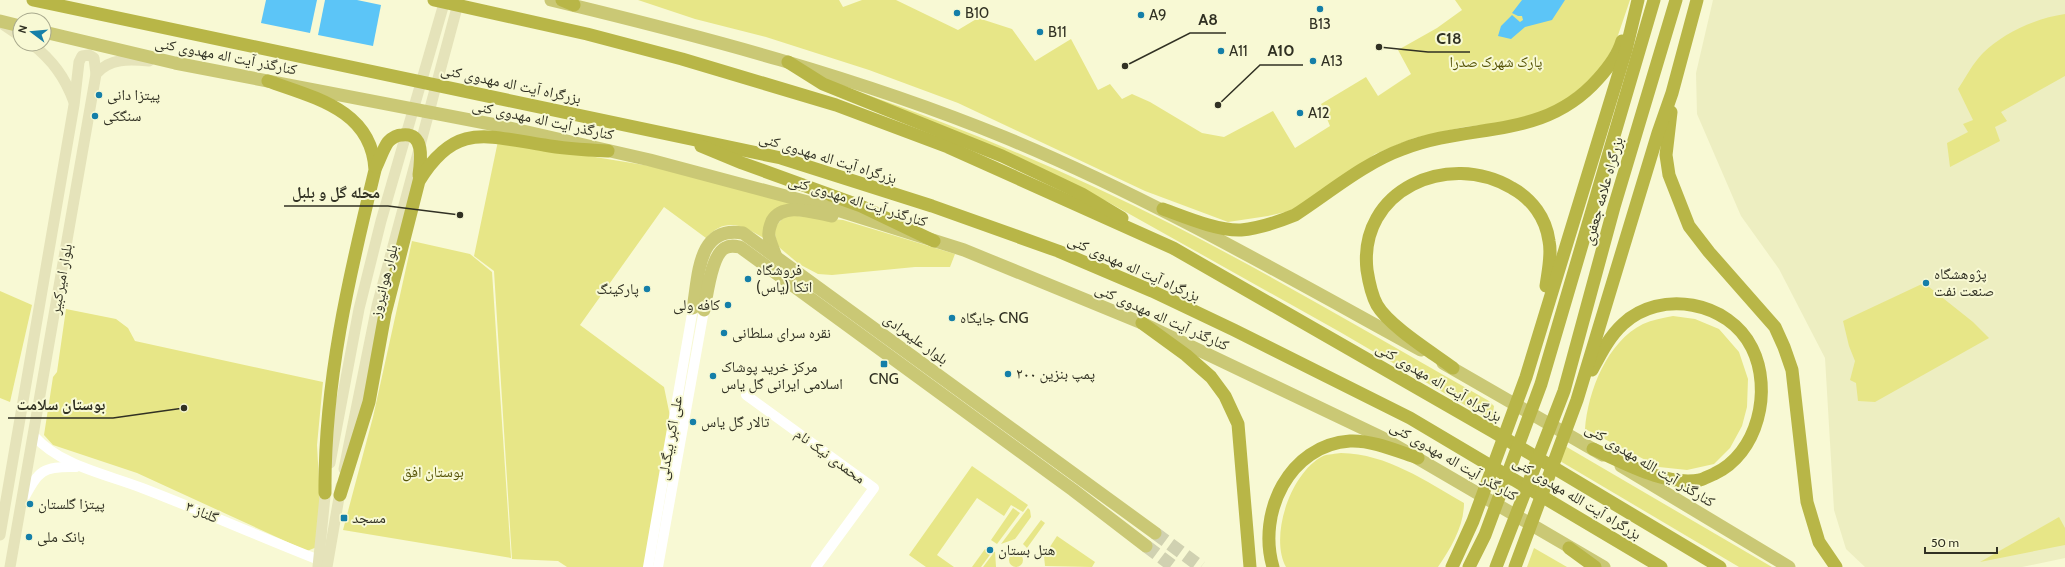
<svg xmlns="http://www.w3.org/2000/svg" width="2065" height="567" font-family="Cabin,'Noto Naskh Arabic',sans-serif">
<rect width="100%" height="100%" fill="#f8f9d4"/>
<polygon fill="#edeec1" points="1713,0 2065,0 2065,558 2022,567 1865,567 1846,549 1834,510 1825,358 1779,269 1741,216 1697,114 1696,73"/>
<g fill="#e7e687">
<polygon points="638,0 839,0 843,7 862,0 896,0 958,30 978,18 1012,29 1035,61 1071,39 1098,90 1110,84 1122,99 1132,94 1150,102 1202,133 1224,137 1273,111 1295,148 1330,126 1321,104 1366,77 1378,96 1411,74 1398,50 1437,28 1462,10 1455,0 1630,0 1615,44 1604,63 1594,77 1559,105 1537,116 1500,123 1464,127 1414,138 1375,154 1339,180 1290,211 1268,216 1228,222 1145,191 958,103 869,70 766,37 695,19"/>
<path d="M 2065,14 L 2065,76 L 2001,112 L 2007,121 L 1995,127 L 2000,141 L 1950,167 L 1947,143 L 1968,132 L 1963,124 L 1973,120 L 1958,89 C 1966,77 1973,63 1983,53 C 2003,33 2036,18 2065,14 Z"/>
<path d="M 865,94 C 969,130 1073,175 1171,224 C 1279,279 1383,341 1489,401 L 1494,406 L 1492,421 L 1340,332 L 1108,202 Z"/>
<path d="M 498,141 L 650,166 L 819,210 L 788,206 L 767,240 C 745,227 727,215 706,238 L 664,207 L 580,325 L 664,387 L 671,421 L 644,567 L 567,567 L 558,561 L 512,559 L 494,271 L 474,256 Z"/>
<polygon points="786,215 843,220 955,254 950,267 915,267 832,275 818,274 799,264 780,248 777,244 774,228"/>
<polygon points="412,241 470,254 492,272 511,558 343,530 373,417"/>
<polygon points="1924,283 1973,322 1989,338 1875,402 1858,401 1856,383 1850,380 1855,361 1849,346 1843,321"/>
<polygon points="0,291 32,305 10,402 0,398"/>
<polygon points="66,309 116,319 128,328 135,341 323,382 317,445 320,498 317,547 307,551 137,473 53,445 44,435 53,377 57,372"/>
<path d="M 1673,316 L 1695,319 L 1719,329 L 1739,352 L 1748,379 L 1747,407 L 1742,426 L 1730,448 L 1714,464 L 1687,470 L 1659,467 L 1585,429 C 1588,391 1607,342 1643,324 C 1652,320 1663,318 1673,316 Z"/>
<polygon points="1565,446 1772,567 1739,567 1560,461"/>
<path d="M 1341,453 C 1388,454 1425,481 1464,503 C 1464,526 1451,548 1438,567 L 1286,567 C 1269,536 1291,472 1323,456 C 1328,454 1336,454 1341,453 Z"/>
<polygon points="972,466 1028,505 1023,512 1011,505 1004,516 977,498 937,555 954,567 926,567 909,555"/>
<polygon points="1013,508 1020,513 997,544 991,540"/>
<polygon points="1028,508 1030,510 1031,517 1015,539 1001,544"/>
<polygon points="2059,517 2065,528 2065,545 1980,562"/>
<polygon points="1041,520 1045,523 1027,548 1023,544"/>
<polygon points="1057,536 1095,562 1092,567 1045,566 1044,556"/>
<polygon points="1534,548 1567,567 1527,567"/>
<polygon points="985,549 992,552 981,567 972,567"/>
<polygon points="995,551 996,567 983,567"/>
<circle cx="1016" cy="560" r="7"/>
</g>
<g fill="#5cc5f7">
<polygon points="266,0 317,0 310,33 261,23"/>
<polygon points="325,0 357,0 381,5 373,46 318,35"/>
<polygon points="1522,0 1565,0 1552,20 1525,27 1511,39 1498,36 1501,26 1512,15 1520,22 1523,20 1522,16 1518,16 1512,13"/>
</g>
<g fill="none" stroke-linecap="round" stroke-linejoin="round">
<g stroke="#d0d1b1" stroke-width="13" stroke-dasharray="13 6" stroke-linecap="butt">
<polyline points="1155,533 1201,567"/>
<polyline points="1146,546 1174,567"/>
</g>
<g stroke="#fff" stroke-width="10">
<polyline points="746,395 874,488 816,567"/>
<path d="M 34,436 C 61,466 106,474 142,488 C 202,511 260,537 319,560"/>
<path d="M 23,500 C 39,471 41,466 76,467"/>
<polyline points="648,567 693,308"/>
<polyline points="658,567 704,310"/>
</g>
<g stroke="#e5e3ba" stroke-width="11">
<polyline points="1,23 20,36"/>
<path d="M 32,44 C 52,60 65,77 74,102"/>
<polyline points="330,463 359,309 381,221 445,0"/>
<polyline points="344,469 377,306 459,0"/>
<polyline points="0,535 74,105 79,62 82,56 89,55 94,58 96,74"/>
<path d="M 10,567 L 96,74 C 109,58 130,59 149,61"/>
<polyline points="318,567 326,486"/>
<polyline points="327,567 341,486"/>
</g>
<g stroke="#cac875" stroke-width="13">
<path d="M 551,0 C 705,37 857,77 1004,137 C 1149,197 1284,275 1421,350"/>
<polyline points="0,21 20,26"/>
<polyline points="44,32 175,63 496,125 650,160 834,209 964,250 1142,323 1381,437 1604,567"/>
<path d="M 776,257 C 774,250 770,243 769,236 C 768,231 770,226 772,221 C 783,201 814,213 832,216"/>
<path d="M 693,308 C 699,276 697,225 743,233 L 1155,533"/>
<path d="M 704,310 C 707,296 711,255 725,248 C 730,245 735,246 740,247 L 1073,490 L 1146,546"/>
<polyline points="1443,363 1603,455"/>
<polyline points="1621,466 1789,567"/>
</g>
<g stroke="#b8b647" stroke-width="13">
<polyline points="33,0 781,158 932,206 1058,251 1152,291 1234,330 1410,418 1661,567"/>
<polyline points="434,0 587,34 682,59 836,105 948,147 1173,248 1494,432 1720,567"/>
<polyline points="562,0 574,5"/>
<polyline points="788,62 823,84 1002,156 1082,194 1122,218"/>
<path d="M 268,81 C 315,98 372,110 375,170 C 349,276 324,383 325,493"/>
<polyline points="1671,112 1666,155 1669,175 1689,226 1709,252 1775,327 1784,347 1792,370 1807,502 1819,542 1836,567"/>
<polyline points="701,146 742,163 861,206 934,241"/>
<path d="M 376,167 C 380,159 383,149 388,142 C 391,139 397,135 402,135 C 425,132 421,160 419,175"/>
<path d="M 1163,209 C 1185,217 1218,231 1241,230 C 1260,228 1278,222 1295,215 C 1329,193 1364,163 1403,149 C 1472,122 1543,141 1598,79 C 1608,68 1618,55 1622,41"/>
<polyline points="1142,323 1186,355 1211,377 1225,396 1238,424 1250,567"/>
<path d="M 1453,368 C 1433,353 1389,326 1377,305 C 1371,294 1369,283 1367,270 C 1358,190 1448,150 1512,188 C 1532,199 1546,218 1549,241 C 1552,255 1548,271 1546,286"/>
<path d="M 1592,370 C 1601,353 1609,337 1623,324 C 1660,289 1729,301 1752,348 C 1773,390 1758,454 1714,474 C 1709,476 1704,479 1700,480 C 1664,486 1625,463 1593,449"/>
<path d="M 340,495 L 369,402 L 385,314 L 419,181 C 455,122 485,136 544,145 C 565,149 586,150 608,151"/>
<polyline points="1569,548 1595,567"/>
<path d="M 1273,567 C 1257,513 1289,445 1350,441 C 1372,440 1397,451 1418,458"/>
<polyline points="1452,567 1473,521 1526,377 1626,50 1638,0"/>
<polyline points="1469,567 1485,535 1541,384 1654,0"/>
<polyline points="1496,567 1564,391 1614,207 1676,0"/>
<polyline points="1515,567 1577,400 1658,133 1672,93 1697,0"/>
</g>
</g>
<g fill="#157fa8" stroke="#f8f9d4" stroke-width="1.5">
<circle cx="1320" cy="9" r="4"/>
<circle cx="957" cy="13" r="4"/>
<circle cx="1141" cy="15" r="4"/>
<circle cx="1040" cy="32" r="4"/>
<circle cx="1221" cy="51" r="4"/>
<circle cx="1313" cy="61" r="4"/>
<circle cx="99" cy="95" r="4"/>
<circle cx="1300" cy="113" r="4"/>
<circle cx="95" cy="116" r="4"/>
<circle cx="748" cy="279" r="4"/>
<circle cx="1926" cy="283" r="4"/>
<circle cx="647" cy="289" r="4"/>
<circle cx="728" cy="305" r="4"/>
<circle cx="952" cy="318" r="4"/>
<circle cx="724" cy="333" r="4"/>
<rect x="880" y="360" width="8" height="8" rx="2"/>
<circle cx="1008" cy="374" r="4"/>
<circle cx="713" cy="376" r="4"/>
<circle cx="693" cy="422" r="4"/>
<circle cx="30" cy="504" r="4"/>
<rect x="340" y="514" width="8" height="8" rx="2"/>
<circle cx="29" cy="537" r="4"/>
<circle cx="990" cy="550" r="4"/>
</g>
<g text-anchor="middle" stroke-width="4" stroke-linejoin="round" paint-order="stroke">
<g font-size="15" fill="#313123" stroke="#f8f9d4" text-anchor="start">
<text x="965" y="18">B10</text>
<text x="1149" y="20">A9</text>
<text x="1320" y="29" text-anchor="middle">B13</text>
<text x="1048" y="37">B11</text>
<text x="1229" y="56">A11</text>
<text x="1321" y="66">A13</text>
<text x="107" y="100">پیتزا دانی</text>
<text x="1308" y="118">A12</text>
<text x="103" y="121">سنگکی</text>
<text x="756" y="275">فروشگاه<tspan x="756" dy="17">اتکا (یاس)</tspan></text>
<text x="1934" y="279">پژوهشگاه<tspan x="1934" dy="17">صنعت نفت</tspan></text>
<text x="639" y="294" text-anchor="end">پارکینگ</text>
<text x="720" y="310" text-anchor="end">کافه ولی</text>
<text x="960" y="323">جایگاه CNG</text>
<text x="732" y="338">نقره سرای سلطانی</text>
<text x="721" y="372">مرکز خرید پوشاک<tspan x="721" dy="17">اسلامی ایرانی گل یاس</tspan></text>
<text x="1016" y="379">پمپ بنزین ۲۰۰</text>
<text x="884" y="384" text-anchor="middle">CNG</text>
<text x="701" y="427">تالار گل یاس</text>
<text x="38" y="509">پیتزا گلستان</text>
<text x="352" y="523">مسجد</text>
<text x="37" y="542">بانک ملی</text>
<text x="998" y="555">هتل بستان</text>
</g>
<g font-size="15" fill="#313123" stroke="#f8f9d4">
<text transform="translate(226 56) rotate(11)" y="5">کنارگذر آیت اله مهدوی کنی</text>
<text transform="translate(511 84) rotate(12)" y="5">بزرگراه آیت اله مهدوی کنی</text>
<text transform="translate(543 120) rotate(12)" y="5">کنارگذر آیت اله مهدوی کنی</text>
<text transform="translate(828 158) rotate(17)" y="5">بزرگراه آیت اله مهدوی کنی</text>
<text transform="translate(1603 191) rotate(-74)" y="5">بزرگراه علامه جعفری</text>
<text transform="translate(858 201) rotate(17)" y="5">کنارگذر آیت اله مهدوی کنی</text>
<text transform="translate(1134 268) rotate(24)" y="5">بزرگراه آیت اله مهدوی کنی</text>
<text transform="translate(61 279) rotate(-80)" y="5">بلوار امیرکبیر</text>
<text transform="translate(384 281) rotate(-76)" y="5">بلوار هوانیروز</text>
<text transform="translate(1162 317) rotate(24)" y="5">کنارگذر آیت اله مهدوی کنی</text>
<text transform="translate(916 339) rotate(36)" y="5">بلوار علیمرادی</text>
<text transform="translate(1439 382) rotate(30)" y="5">بزرگراه آیت اله مهدوی کنی</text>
<text transform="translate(670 438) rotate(-80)" y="5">علی اکبر بیگدلی</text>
<text transform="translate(830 456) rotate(36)" y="5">محمدی نیک نام</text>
<text transform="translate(1454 461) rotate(30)" y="5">کنارگذر آیت اله مهدوی کنی</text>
<text transform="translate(1650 465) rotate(31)" y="5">کنارگذر آیت الله مهدوی کنی</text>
<text transform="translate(1577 498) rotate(31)" y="5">بزرگراه آیت الله مهدوی کنی</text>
<text transform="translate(202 512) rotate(23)" y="5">گلناز ۳</text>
</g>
<g font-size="15" fill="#555306" stroke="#f8f9d4">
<text x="1496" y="67">پارک شهرک صدرا</text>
<text x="433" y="477">بوستان افق</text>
</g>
</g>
<path fill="none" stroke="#313123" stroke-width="1.5" d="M1125 66L1190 33H1226M1379 47L1428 52H1470M1218 105L1260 65H1303M460 215L388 206H284M184 408L113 418H8"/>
<g fill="#313123" stroke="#f8f9d4" stroke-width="1.5">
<circle cx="1125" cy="66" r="4"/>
<circle cx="1379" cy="47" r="4"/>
<circle cx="1218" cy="105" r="4"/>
<circle cx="460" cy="215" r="4"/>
<circle cx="184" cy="408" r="4"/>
</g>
<g font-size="16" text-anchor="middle" font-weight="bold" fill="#313123" stroke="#f8f9d4" stroke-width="4" stroke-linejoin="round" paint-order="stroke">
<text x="1208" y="25">A8</text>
<text x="1449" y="44">C18</text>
<text x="1281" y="56">A10</text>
<text x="336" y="198">محله گل و بلبل</text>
<text x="61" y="410">بوستان سلامت</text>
</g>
<g transform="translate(32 32) rotate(286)"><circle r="19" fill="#f8f9d4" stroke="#a8a98d"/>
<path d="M0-3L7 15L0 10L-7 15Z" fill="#157fa8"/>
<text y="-6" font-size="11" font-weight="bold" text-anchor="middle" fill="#313123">N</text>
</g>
<path d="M1925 547v6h72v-6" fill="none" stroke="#313123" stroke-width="2"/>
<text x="1931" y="547" font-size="12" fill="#313123" stroke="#f8f9d4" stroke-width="3" paint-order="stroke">50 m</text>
</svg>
